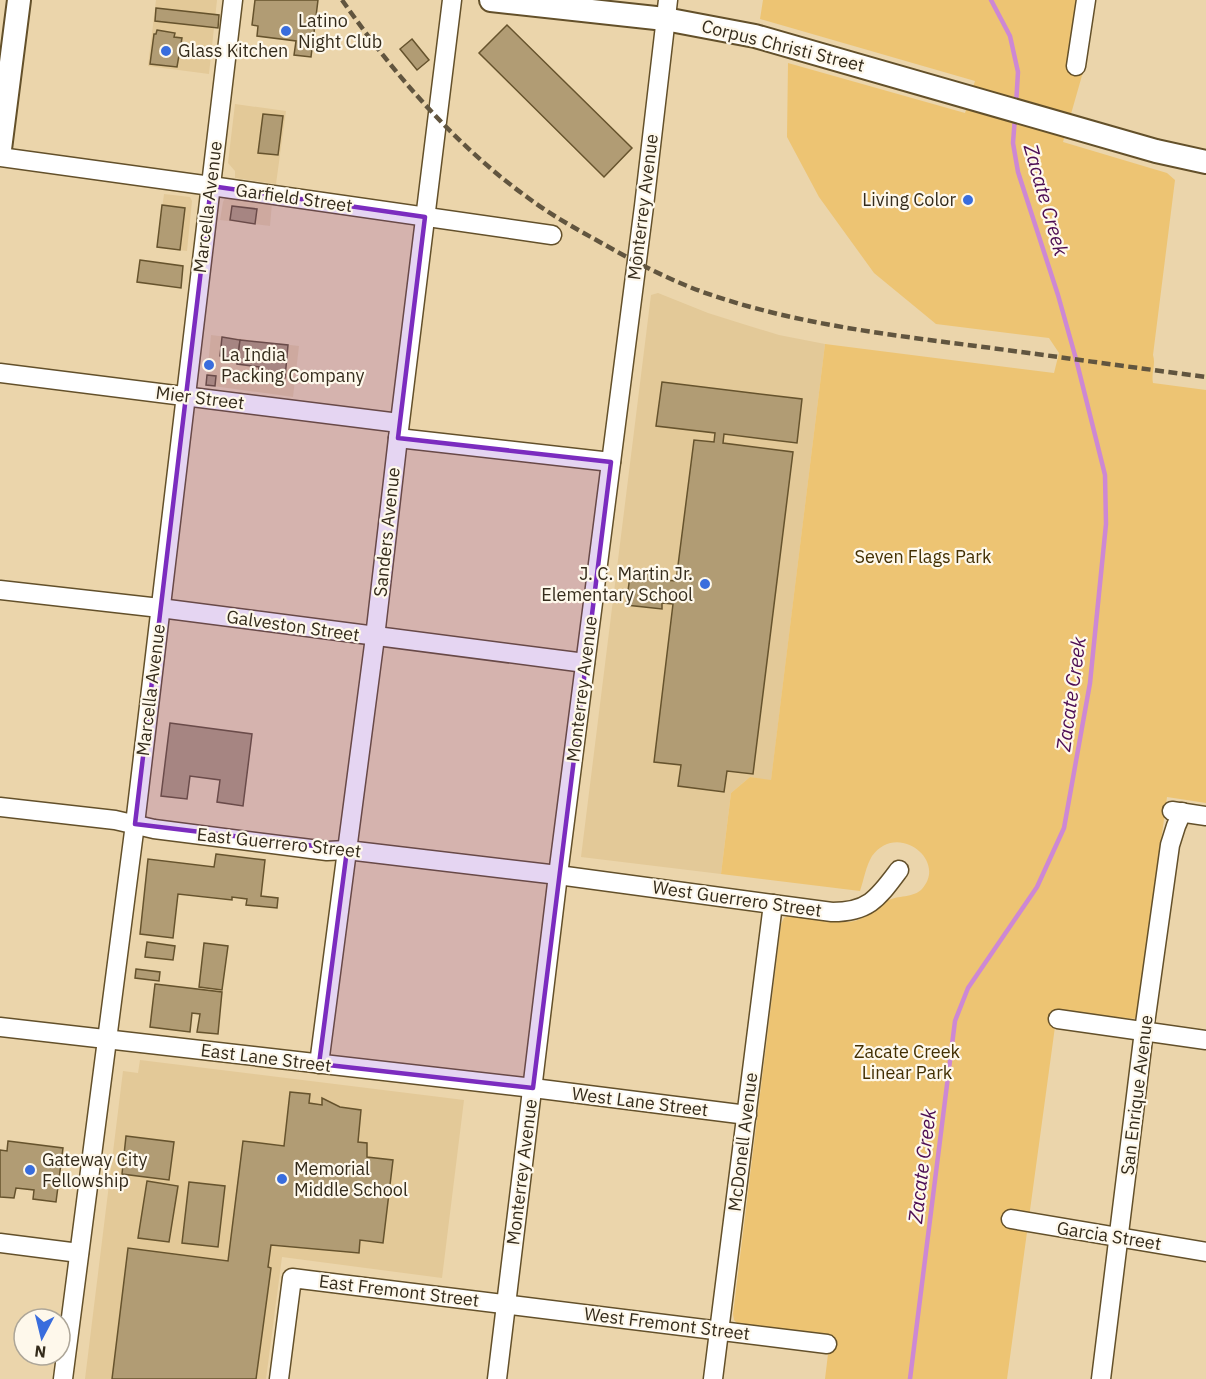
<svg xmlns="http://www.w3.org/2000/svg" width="1206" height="1379" font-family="'IBM Plex Sans',sans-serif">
<rect width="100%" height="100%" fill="#ebd5ab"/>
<g fill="#e3c998">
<polygon points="156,0 217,0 209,74 148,66"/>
<polygon points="235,104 286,111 276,184 235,178 235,171 228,163"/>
<polygon points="164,194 190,197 192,201 187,251 157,247"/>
<polygon points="231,197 272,203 270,226 220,220 223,202 225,198"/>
<polygon points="658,293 708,313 743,324 779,335 825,344 771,781 750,777 731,793 721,874 581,857 651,295"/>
<polygon points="211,335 299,346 293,397 206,385"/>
<polygon points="140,1060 464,1100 442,1278 282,1257 266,1379 85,1379 123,1071 138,1073"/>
</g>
<path fill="#edc473" d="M 763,0 L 1076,0 L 1068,67 L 1083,72 L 1063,142 L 1167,173 L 1175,180 L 1153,355 C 1156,365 1151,373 1153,383 L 1206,390 L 1206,803 L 1167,797 L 1137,1019 L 1057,1012 L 1007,1379 L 825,1379 L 828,1354 L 825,1336 L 737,1323 L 734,1320 L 733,1314 L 781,924 L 784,918 L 788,916 C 807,917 828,923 847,922 C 865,921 873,909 887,901 C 897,895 914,898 922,889 C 948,860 897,821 872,856 C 866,866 864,879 860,891 L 721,874 L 731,793 L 750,777 L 771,780 L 825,344 L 1054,373 L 1059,353 L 1049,338 L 936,324 L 874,273 L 819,197 L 787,137 L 788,63 L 965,113 L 975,81 L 760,19 Z"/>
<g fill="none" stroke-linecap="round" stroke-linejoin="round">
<g stroke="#cd88d4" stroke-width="4.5">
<polyline points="991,0 1010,36 1018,72 1016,105"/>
<polyline points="910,1379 955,1021 968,988 1037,887 1064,828 1090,683 1106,524 1105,475 1076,359 1058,295 1018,172 1013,143 1015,117"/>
</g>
</g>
<g fill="#b19c74" stroke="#66532d" stroke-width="1.5">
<polygon points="255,0 318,0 311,57 294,55 296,41 257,36 258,26 252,25"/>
<polygon points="156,8 219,15 218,28 155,21"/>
<polygon points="507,25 632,148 604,177 479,53"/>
<polygon points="157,30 175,33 174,37 182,38 177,67 150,64 154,34 156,34"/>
<polygon points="412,39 429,60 417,70 400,49"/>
<polygon points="263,114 283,116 278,155 258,153"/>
<polygon points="162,205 185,208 180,250 157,247"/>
<polygon points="232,206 257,209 255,224 230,220"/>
<polygon points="140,260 183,266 181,288 137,282"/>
<polygon points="222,337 240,340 238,359 220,356"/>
<polygon points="240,340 288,345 285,378 258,375 259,367 237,364"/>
<polygon points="207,375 216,376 215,386 206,385"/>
<polygon points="662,382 802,399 797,443 724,434 723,443 793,452 753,774 727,771 724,792 678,786 681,765 654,762 673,604 662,603 662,609 626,605 631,569 666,573 665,580 676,581 694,440 714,442 715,433 656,426"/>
<polygon points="170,723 252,734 243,806 217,802 220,780 190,776 187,799 161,796"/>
<polygon points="216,854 265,860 261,896 278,898 277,908 246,905 247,899 232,897 232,900 178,894 173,938 140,934 148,859 214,867"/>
<polygon points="147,942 175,946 173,960 145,957"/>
<polygon points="204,943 228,946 222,990 199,987"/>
<polygon points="136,969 160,972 159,981 135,978"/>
<polygon points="155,984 222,992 218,1034 197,1032 200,1014 192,1013 190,1032 150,1027"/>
<polygon points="290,1092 310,1094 309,1103 322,1105 322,1098 340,1107 361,1110 358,1142 367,1143 367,1157 393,1160 383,1243 360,1240 359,1253 271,1245 268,1267 271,1268 256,1379 112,1379 128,1248 228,1261 243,1141 284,1146"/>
<polygon points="126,1136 174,1142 169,1180 122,1174"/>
<polygon points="8,1141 63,1148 56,1202 33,1199 34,1190 16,1188 14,1198 0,1197 0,1150 7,1151"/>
<polygon points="147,1181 178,1186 169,1242 138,1238"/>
<polygon points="189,1182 225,1186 218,1247 182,1243"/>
</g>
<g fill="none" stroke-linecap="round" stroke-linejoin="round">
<g stroke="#63502a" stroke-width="21">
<g id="minor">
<polyline points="1076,66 1086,0"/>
<polyline points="0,157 211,186 552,235"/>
<polyline points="0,373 399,423"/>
<polyline points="398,438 611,462"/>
<polyline points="0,590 160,608 585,663"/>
<path d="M 0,807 L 115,820 L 154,829 L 327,851 L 347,850 L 558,875 L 832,912 C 869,912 878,898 899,870"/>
<polyline points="1172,811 1206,816"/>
<polyline points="1058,1019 1206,1040"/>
<polyline points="0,1027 533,1088 747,1115"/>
<polyline points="319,1064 375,637 398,438 452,0"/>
<polyline points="1011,1219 1206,1252"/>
<polyline points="0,1243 79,1253"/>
<polyline points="63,1379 135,824 233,0"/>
<polyline points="279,1379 292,1278 827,1344"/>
<polyline points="497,1379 558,875 644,206 668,0"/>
<polyline points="713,1379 773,904"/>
<polyline points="1101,1379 1144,1031 1170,845 1176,826 1182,812"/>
</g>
</g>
<g stroke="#63502a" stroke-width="26">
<g id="major">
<polyline points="491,0 665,19 755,36 1156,151 1206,162"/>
<polyline points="0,149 19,0"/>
</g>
</g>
<use href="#minor" stroke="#fff" stroke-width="18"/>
<use href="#major" stroke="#fff" stroke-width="22"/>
<path stroke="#61553f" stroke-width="4.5" stroke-dasharray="9 4.5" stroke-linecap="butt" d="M 342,0 C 393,73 455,145 527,197 C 552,216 580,231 607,246 C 637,263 668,279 700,291 C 789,323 883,334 976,346 C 1053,356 1129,367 1206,377"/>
</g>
<path fill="#7b2cbf" fill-opacity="0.2" stroke="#7b2cbf" stroke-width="4.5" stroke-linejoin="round" d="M 211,186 L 425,217 L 398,438 L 611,462 L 533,1088 L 319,1064 L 347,850 L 135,824 Z"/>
<g fill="#396ddd" stroke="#fef8eb" stroke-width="2">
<circle cx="286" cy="31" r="6"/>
<circle cx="166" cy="51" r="6"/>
<circle cx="968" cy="200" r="6"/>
<circle cx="209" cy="365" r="6"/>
<circle cx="705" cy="584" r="6"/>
<circle cx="30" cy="1170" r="6"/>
<circle cx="282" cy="1179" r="6"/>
</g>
<g text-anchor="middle" stroke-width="4.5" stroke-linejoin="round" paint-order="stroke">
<g font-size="18" fill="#342b1b" stroke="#fef8eb" text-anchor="start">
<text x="298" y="27">Latino<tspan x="298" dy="21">Night Club</tspan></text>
<text x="178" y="57">Glass Kitchen</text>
<text x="956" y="206" text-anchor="end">Living Color</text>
<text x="221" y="361">La India<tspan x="221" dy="21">Packing Company</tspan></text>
<text x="693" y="580" text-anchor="end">J. C. Martin Jr.<tspan x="693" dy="21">Elementary School</tspan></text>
<text x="42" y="1166">Gateway City<tspan x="42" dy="21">Fellowship</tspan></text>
<text x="294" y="1175">Memorial<tspan x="294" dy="21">Middle School</tspan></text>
</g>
<g font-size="18" fill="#342b1b" stroke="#fef8eb">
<text transform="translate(783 46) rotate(14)" y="6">Corpus Christi Street</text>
<text transform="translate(294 198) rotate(8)" y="6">Garfield Street</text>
<text transform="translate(208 207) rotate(-83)" y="6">Marcella Avenue</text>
<text transform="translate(643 207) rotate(-83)" y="6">Monterrey Avenue</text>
<text transform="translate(200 398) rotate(7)" y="6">Mier Street</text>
<text transform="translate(387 532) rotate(-84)" y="6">Sanders Avenue</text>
<text transform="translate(293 626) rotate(8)" y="6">Galveston Street</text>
<text transform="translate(582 689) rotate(-83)" y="6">Monterrey Avenue</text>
<text transform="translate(151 690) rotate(-83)" y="6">Marcella Avenue</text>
<text transform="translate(279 843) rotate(6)" y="6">East Guerrero Street</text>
<text transform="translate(737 899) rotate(8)" y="6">West Guerrero Street</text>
<text transform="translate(266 1058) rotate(7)" y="6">East Lane Street</text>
<text transform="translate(1137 1095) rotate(-83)" y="6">San Enrique Avenue</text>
<text transform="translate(640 1102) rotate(7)" y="6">West Lane Street</text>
<text transform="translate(743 1142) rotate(-83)" y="6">McDonell Avenue</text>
<text transform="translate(522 1172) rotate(-83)" y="6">Monterrey Avenue</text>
<text transform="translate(1109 1236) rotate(9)" y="6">Garcia Street</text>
<text transform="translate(399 1291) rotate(7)" y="6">East Fremont Street</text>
<text transform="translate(667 1324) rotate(7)" y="6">West Fremont Street</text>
</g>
<g font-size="18" fill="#422f02" stroke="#fef8eb">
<text x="923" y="563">Seven Flags Park</text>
<text x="907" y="1058">Zacate Creek<tspan x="907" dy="21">Linear Park</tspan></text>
</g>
<g font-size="20" font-style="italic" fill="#4c0c53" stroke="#fef8eb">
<text transform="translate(1046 200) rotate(74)" y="7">Zacate Creek</text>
<text transform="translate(1071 694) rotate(-82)" y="7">Zacate Creek</text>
<text transform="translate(922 1166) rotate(-83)" y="7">Zacate Creek</text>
</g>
</g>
<g transform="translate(42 1337) rotate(187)"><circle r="28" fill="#fef8eb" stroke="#ada698" stroke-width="1.5"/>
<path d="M0-4.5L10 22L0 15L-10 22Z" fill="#396ddd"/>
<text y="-9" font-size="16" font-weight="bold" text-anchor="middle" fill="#342b1b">N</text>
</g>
</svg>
